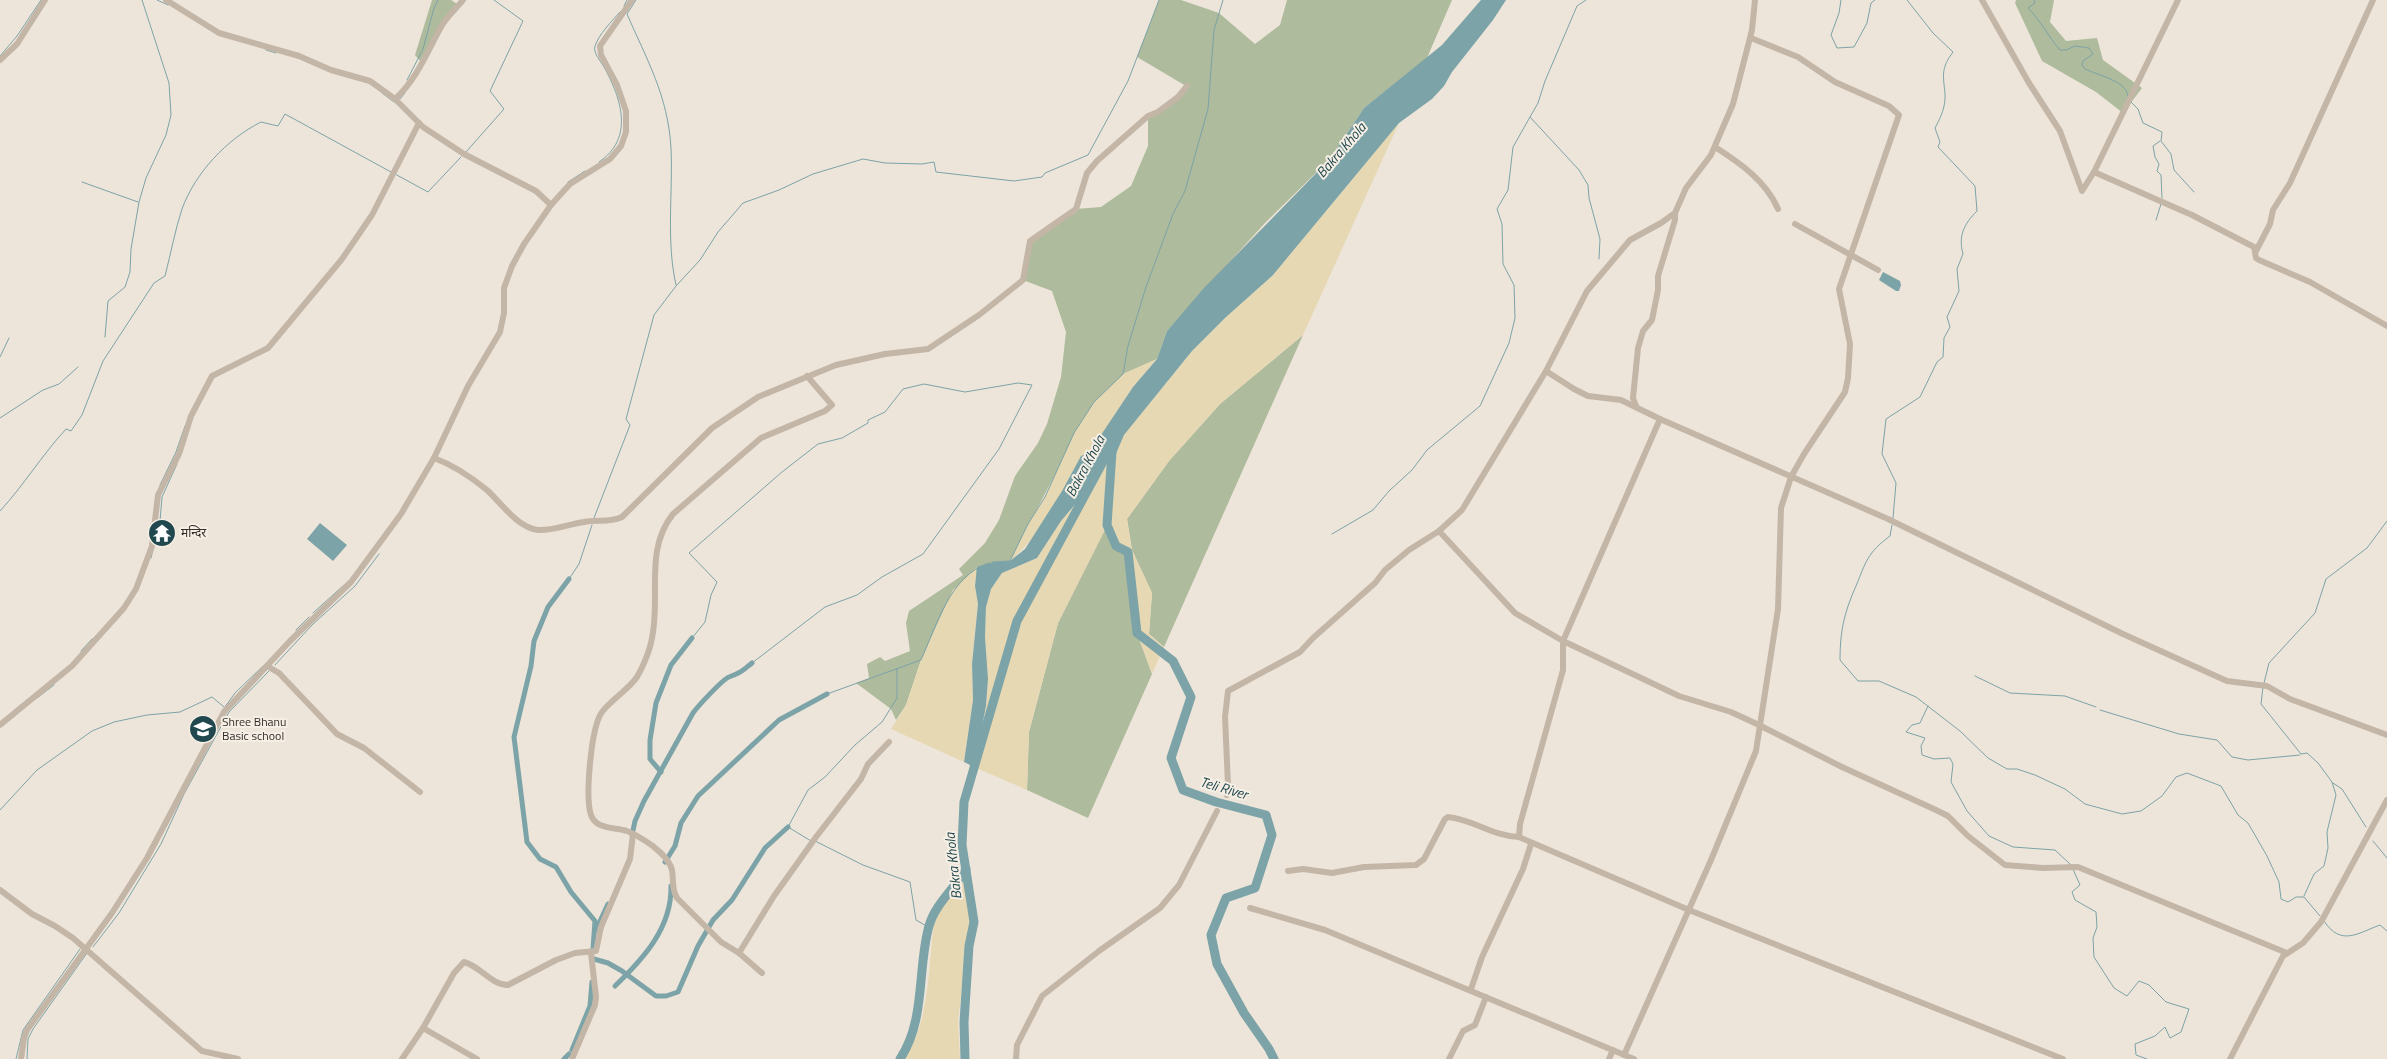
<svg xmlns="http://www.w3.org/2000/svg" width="2387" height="1059" font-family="'Titillium Web','Noto Sans Devanagari',sans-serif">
	<rect width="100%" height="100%" fill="#eee5da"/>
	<g fill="#aebb9c">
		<polygon points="432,0 451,0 459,5 441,25 422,63 415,55"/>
		<polygon points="1159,0 1181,0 1219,13 1255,44 1280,25 1287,0 1452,0 1427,58 1364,108 1330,159 1265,223 1167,331 1157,359 1123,374 1059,467 1010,561 994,562 953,590 921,660 906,705 896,720 891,709 856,683 869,678 867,664 880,657 885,661 910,651 906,623 909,611 963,575 959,569 985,543 999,520 1015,476 1038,443 1047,424 1061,377 1066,332 1052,291 1023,280 1030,241 1076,209 1101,207 1131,186 1148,146 1148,116 1159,112 1186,86 1137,57"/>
		<polygon points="2016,0 2054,0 2050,22 2066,41 2097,38 2103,60 2142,88 2123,113 2096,92 2042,61 2015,3"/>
		<polygon points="1303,335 1164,647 1149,634 1152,593 1132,550 1127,519 1169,461 1220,404"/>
		<polygon points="1107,525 1116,546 1128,552 1137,633 1152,674 1088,818 1027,790 1029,732 1058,623"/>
	</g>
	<g fill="#e6d8b3">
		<polygon points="1399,123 1303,335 1220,404 1169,461 1127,519 1132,550 1152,593 1149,634 1164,647 1152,674 1137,633 1128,552 1116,546 1107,526 1058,623 1029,732 1027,790 974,767 986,706 988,679 985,637 986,607 991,589 1002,573 1037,558 1061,521 1089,488 1108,453 1112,462 1124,435 1192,351 1225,318 1273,275"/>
		<path d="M1157 359 1133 387 1089 454 1081 456C1061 492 1042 535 1010 561L1028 524 1045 497 1074 433 1094 402 1123 374Z"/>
		<polygon points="977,567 975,586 978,604 972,664 973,700 964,762 891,729 906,705 921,660 953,590"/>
		<path d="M963 878 969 904 970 922 958 1021 960 1059H904C932 1019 927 964 935 918 941 903 955 893 963 878Z"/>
	</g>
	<g fill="#7ca3a7">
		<polygon points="1481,0 1506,0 1493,20 1452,72 1444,86 1432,99 1399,123 1273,275 1225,318 1192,351 1124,435 1112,463 1107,453 1089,488 1061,521 1037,558 1002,573 991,589 986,607 985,637 988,679 986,706 974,767 964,762 973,700 972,664 978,604 975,586 977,567 994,562 1010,561 1025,549 1062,491 1081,456 1089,453 1133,387 1157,359 1167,331 1204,288 1330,159 1364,108 1442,45"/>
		<polygon points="1883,272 1900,281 1901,285 1899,291 1896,291 1879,280"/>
		<polygon points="320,523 347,545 333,561 307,539"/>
	</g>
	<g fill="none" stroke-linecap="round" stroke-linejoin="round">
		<g stroke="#7ca3a7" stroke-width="1">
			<polyline points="157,0 168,5"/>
			<path d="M636 0 627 14C647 60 668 96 671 148 673 193 666 241 676 285"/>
			<polyline points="1586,0 1577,6 1545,81 1538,103 1530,117 1579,170 1588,185 1589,198 1600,239 1599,259"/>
			<polyline points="1841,0 1839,13 1831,35 1837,48 1854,47 1867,23 1871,3 1875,0"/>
			<path d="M2034 0 2035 3 2028 8C2041 21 2048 36 2060 50H2066L2075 46 2089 48 2093 54 2083 61 2082 65 2085 69C2097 75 2128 81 2128 97"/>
			<polyline points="624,6 627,0"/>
			<polyline points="266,50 276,53"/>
			<polyline points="0,56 17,36 41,0"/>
			<polyline points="407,80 423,49 434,8 438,0"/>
			<polyline points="382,93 394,102"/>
			<polyline points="400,99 405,93"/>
			<polyline points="2131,102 2138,109 2143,123 2162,132 2161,141 2171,154 2174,170 2194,192"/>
			<polyline points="2160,141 2153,146 2155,157 2159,164 2157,171 2161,175 2162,198"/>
			<polyline points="466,152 504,109 490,91 523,21 494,0"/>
			<path d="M599 162C635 138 621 98 604 67 600 60 593 53 595 46 599 34 612 21 620 12"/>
			<polyline points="395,174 428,192 461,157"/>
			<polyline points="82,182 138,202"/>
			<polyline points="568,182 585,171"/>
			<polyline points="2156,220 2161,204"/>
			<polyline points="105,337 108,301 125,287 130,272 131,249 139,202 146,178 166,135 171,115 169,83 142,0"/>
			<polyline points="0,357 9,338"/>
			<polyline points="0,418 43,390 59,384 78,367"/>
			<polyline points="160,485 176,452 185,426"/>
			<path d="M0 511C24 485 42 455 66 429L71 431 82 415 103 361 154 283 165 276C171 253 175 230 182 209 195 173 227 139 261 122L278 126 285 114 391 172"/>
			<polyline points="594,518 630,425 626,419 654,315 676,286 700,260 718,232 743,203 779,190 813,174 863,159 885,163 922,164 934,162 936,172 1014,181 1042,177 1045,173 1088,155 1128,81 1159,0"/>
			<path d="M1893 518 1896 483 1882 454 1886 419 1920 397 1937 362 1943 357 1944 338 1950 327 1947 317 1959 291 1957 269 1963 254C1958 236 1964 224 1977 211L1975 186 1938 147 1940 142 1935 128C1941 117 1946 106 1945 93 1943 75 1941 68 1953 52L1933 33 1907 0"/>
			<path d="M1892 525 1890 536C1867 553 1866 562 1856 586 1844 613 1840 631 1840 660L1858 681H1879L1916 697 1960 731 1988 758 2007 769H2017L2035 775 2065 789 2085 804 2122 814 2141 811 2162 796 2176 777 2187 773 2221 786 2238 815 2248 823 2267 856 2279 882 2281 899 2288 902 2296 897H2304L2320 916"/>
			<polyline points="1332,534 1373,510 1389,491 1412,470 1427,450 1480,406 1509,343 1515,318 1514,285 1503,264 1502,224 1497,209 1508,190 1513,147 1530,117"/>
			<polyline points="151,558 160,521 162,497 177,464"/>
			<polyline points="992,562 1010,561 1028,524 1045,497 1074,433 1094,402 1123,374 1128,346 1146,287 1173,214 1185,191 1208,109 1214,30 1223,0"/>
			<polyline points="569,579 579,564 592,525"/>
			<polyline points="313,613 344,585"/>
			<polyline points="296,630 309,617"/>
			<polyline points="692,638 705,622 711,595 717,582 689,553 782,472 818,444 842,438 868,423 868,420 885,412 903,389 924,384 965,392 1018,383 1032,385 999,449 923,554 882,577 857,595 825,607 752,663"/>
			<polyline points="81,651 92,639"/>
			<polyline points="275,665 312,625 355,586 379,554"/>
			<polyline points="1975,676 2010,693 2065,696 2096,707"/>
			<polyline points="2264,683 2269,663 2315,613 2326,579 2367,548 2387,521"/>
			<polyline points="2263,687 2261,704 2301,754 2307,753 2318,763 2332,782 2336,795 2327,832 2328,848 2324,866 2314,874 2304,896"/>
			<path d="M827 694 921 660C936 627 950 575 989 563"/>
			<polyline points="37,698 54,685"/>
			<polyline points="1928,706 1920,723 1912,725 1906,732 1925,738 1921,746 1922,755 1934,759 1950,758 1953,764 1951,782 1967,811 1989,836 2013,847 2055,850 2071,865"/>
			<polyline points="2100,710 2179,734 2217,740 2232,757 2248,760 2300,755"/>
			<polyline points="222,711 235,693 263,666"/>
			<polyline points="2333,783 2342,789 2366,827"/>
			<polyline points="0,810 37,770 92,731 114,722 147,715 180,712 212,697 224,707"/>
			<polyline points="811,841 788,827 808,790 825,777 855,745 882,722 897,698 897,669"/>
			<polyline points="815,841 863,865 910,882 916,920 928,927"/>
			<polyline points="2373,841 2387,858"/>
			<polyline points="2073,869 2080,885 2072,892 2075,900 2096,912 2097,927 2093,938 2094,957 2114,988 2127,996 2139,981 2149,985 2166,1002 2189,1009 2181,1032 2170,1038 2165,1027 2155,1036 2135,1044 2136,1055 2147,1059"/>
			<path d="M2324 921C2341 947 2358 933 2380 925L2387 931"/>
			<polyline points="93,947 119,913 161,844 184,794 229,712 269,671"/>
			<polyline points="16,1059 23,1030 80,949"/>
			<polyline points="27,1059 28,1039 33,1029 87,953"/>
		</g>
		<g stroke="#7ca3a7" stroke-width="5">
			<polyline points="569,579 548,607 534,641 531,666 514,737 527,842 540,859 556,867 571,892 595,921 593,949"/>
			<polyline points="661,772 650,759 650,740 656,703 671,665 692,638"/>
			<path d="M632 835 635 821 644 801 693 713C698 706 723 679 729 677 742 672 742 671 752 663"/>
			<polyline points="665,862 675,846 681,823 698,796 779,720 827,694"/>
			<polyline points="596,930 608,904"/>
			<polyline points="594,959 608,963 622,971 656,996 666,996 678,992 698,946 713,920 732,900 765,848 788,827"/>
			<path d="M615 986C643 959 672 928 671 886"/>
			<polyline points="572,1050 590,1006 592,982"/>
			<polyline points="564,1059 569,1054"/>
		</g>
		<g stroke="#7ca3a7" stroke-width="9">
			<polyline points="1112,452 1107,525 1116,546 1128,552 1137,633 1173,661 1191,697 1171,758 1183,790 1216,802 1266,815 1272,835 1255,888 1226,898 1211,935 1217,964 1244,1013 1269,1049 1274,1059"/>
			<path d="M900 1059C926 1020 917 969 929 926 935 904 955 888 966 869"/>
			<polyline points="965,1059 964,1022 969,946 974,922 962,845 964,802 1017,621 1112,445"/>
		</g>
		<g stroke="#c4b6a7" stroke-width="6">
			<polyline points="166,0 219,33 299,56 331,70 370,81 395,99 423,127 464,154 536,191 551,205"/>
			<polyline points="1982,0 2029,83 2060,131 2082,191 2094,172 2192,215 2254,247 2256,258 2259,260 2310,282 2387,326"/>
			<polyline points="0,60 17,44 45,0"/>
			<path d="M395 99C417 79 427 52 441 27 446 17 456 9 463 0"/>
			<path d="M1715 147C1740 163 1766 181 1778 209"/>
			<polyline points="2094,172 2178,0"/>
			<polyline points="1795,224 1878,270"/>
			<polyline points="2256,251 2270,224 2273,210 2290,183 2373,0"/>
			<polyline points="1546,371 1574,389 1588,396 1621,400 1660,419"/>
			<path d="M807 376 832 405 825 411 761 438 673 514C644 550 661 597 652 638 650 650 643 667 637 677 628 690 612 699 602 712 591 727 585 797 591 815 596 830 616 827 627 831 633 833 639 837 644 840 654 846 669 858 672 870 674 881 671 888 677 898L721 942 739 953 774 896 816 837 861 779 868 764 889 742"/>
			<polyline points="1636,406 1633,398 1638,348 1643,331 1652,320 1658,290 1658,276 1675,220 1675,213"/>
			<path d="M434 458C453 465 471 477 487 490 502 504 517 527 538 530 554 531 569 524 584 522 597 519 609 523 622 517L712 428 758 397 836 365 885 354 928 349 979 315 1023 280 1030 241 1076 209 1087 173 1097 161 1148 116 1158 112 1178 97 1187 86"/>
			<polyline points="1439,531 1515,613 1563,641 1679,696 1731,712 1759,725 1842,767 1936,810 1948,816 1968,836 2005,865 2043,868 2078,867 2287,953"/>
			<polyline points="267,666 279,673 337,734 364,748 420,792"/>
			<polyline points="0,725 72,666 124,608 136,589 152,546 158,495 179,454 191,416 212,376 268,348 342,259 372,215 419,123"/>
			<polyline points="1227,795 1228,785 1225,717 1228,691 1300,652 1313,638 1375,583 1385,570 1409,550 1439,531 1462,510 1546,371 1587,291 1630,240 1661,223 1675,213 1686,188 1711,155 1733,104 1752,30 1755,0"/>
			<path d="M1288 871 1303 869 1332 873 1364 867 1416 865 1424 859 1445 819 1448 817C1472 819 1492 836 1519 837"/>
			<polyline points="0,890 32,914 55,926 73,938 202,1051 238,1059"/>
			<polyline points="1250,908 1325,930 1634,1059"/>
			<polyline points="739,953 762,973"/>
			<polyline points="1471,989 1482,957 1523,869 1531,844"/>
			<polyline points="423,1028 477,1059"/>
			<polyline points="1624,1055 1711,860 1756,751 1778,609 1781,508 1791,477 1804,454 1845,392 1848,378 1850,344 1839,289 1899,115 1889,106 1835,82 1798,57 1751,38"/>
			<polyline points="21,1059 24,1038 27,1030 112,913 147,858 224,712 290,641 351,582 401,514 434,458 468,386 500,332 504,313 504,288 512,266 524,244 551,205 570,184 610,159 621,146 626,132 626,111 617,85 601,55 600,46 632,0"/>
			<path d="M402 1059 423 1028 454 973 464 962C480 966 491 985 508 985L556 960 575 953 596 951 601 927 630 859 633 834"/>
			<polyline points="572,1059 595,1005 596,997 591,953"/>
			<polyline points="1016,1059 1017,1045 1042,996 1099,951 1160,908 1179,885 1217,811"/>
			<polyline points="1449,1059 1463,1031 1475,1025 1486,997"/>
			<polyline points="1609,1059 1613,1050"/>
			<polyline points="2063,1059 1689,910 1519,837 1520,824 1563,670 1563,641 1660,419 1888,519 2123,634 2218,677 2227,681 2267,686 2290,699 2387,735"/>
			<polyline points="2230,1059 2283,956 2303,943 2321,922 2387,800"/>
		</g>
	</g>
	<defs>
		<g id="temple-disc" transform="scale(1.4375)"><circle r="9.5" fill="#21484e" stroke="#f6efe5"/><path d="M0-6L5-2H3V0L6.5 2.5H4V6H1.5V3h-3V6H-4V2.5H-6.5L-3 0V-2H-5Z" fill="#fff"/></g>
		<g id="school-disc" transform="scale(1.4375)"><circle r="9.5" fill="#21484e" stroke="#f6efe5"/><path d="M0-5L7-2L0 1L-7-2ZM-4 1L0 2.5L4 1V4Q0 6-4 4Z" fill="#fff"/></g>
	</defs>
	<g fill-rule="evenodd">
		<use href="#temple-disc" x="162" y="533"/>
		<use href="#school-disc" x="203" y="729"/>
	</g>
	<g text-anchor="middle" stroke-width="4" stroke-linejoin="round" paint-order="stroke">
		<g font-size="12" fill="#322b27" stroke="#f6efe5" text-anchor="start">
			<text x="181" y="537">मन्दिर</text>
			<text x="222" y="726">Shree Bhanu<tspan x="222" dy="14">Basic school</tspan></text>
		</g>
		<g font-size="14" font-style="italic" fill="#21484e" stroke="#f6efe5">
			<text transform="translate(1341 150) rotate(-49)" y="5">Bakra Khola</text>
			<text transform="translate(1085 466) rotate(-62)" y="5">Bakra Khola</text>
			<text transform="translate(1224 788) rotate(16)" y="5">Teli River</text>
			<text transform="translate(953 866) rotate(-96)" y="5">Bakra Khola</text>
		</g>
	</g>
</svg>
